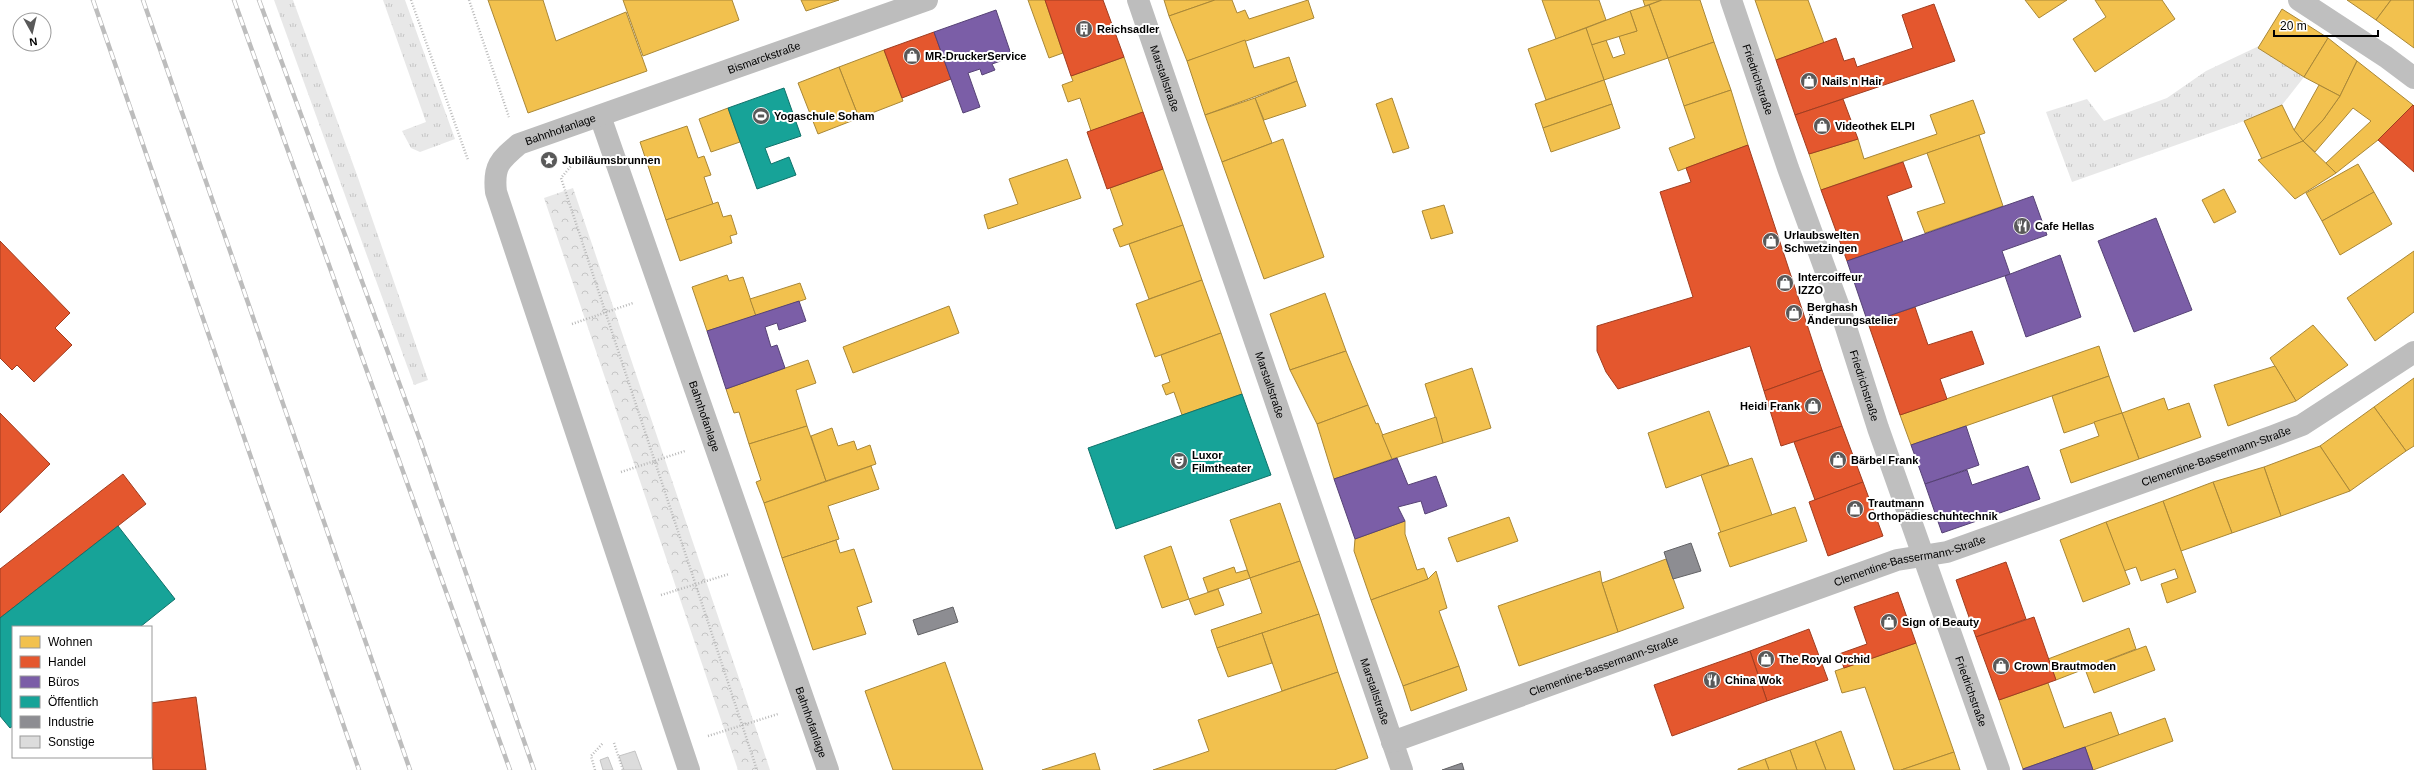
<svg xmlns="http://www.w3.org/2000/svg" width="2414" height="770" font-family="Arial,sans-serif">
	<defs>
		<pattern id="grass-tufts" width="24" height="20" patternUnits="userSpaceOnUse"><rect width="24" height="20" fill="#e8e8e8"/><path d="M3 7l-1-3M5 7V3M7 7l1-3M15 17l-1-3M17 17v-4M19 17l1-3" fill="none" stroke="#c5c5c5"/></pattern>
		<pattern id="forest-crowns" width="20" height="18" patternUnits="userSpaceOnUse"><rect width="20" height="18" fill="#e8e8e8"/><path d="M2 6a3 3 0 1 1 6 0M12 15a3 3 0 1 1 6 0" fill="none" stroke="#c5c5c5"/></pattern>
	</defs>
	<rect width="100%" height="100%" fill="#fff"/>
	<g fill="url(#grass-tufts)">
		<polygon points="274,0 293,0 357,175 428,380 414,385"/>
		<polygon points="383,0 405,0 455,139 420,152 411,148 402,131 426,122"/>
		<polygon points="2259,46 2258,48 2304,77 2282,105 2244,121 2072,182 2046,112 2087,99 2104,121 2167,98 2206,71"/>
	</g>
	<polygon fill="url(#forest-crowns)" points="573,188 770,770 738,770 544,198"/>
	<g fill="#f2c14e" stroke="#a98737">
		<polygon points="488,0 543,0 556,41 626,12 647,71 528,113"/>
		<polygon points="623,0 732,0 739,20 643,56"/>
		<polygon points="801,0 839,0 806,11"/>
		<polygon points="1028,0 1045,0 1063,53 1049,58"/>
		<polygon points="1164,0 1215,0 1169,16"/>
		<polygon points="1215,0 1232,0 1237,13 1245,10 1249,19 1308,0 1314,18 1187,61 1169,16"/>
		<polygon points="1542,0 1599,0 1606,20 1556,39"/>
		<polygon points="1643,0 1662,0 1645,6"/>
		<polygon points="1662,0 1700,0 1714,42 1668,58 1649,5"/>
		<polygon points="1755,0 1808,0 1824,43 1776,60"/>
		<polygon points="2025,0 2067,0 2039,18"/>
		<polygon points="2095,0 2162,0 2175,19 2095,72 2073,39 2106,17"/>
		<polygon points="2347,0 2391,0 2376,20"/>
		<polygon points="2391,0 2414,0 2414,48 2376,20"/>
		<polygon points="1649,5 1668,58 1604,80 1591,45 1606,40 1613,58 1625,54 1619,36 1637,31 1630,11"/>
		<polygon points="2282,9 2328,38 2304,77 2258,48"/>
		<polygon points="1630,11 1637,31 1591,45 1586,28"/>
		<polygon points="1586,28 1604,80 1546,100 1528,49"/>
		<polygon points="2328,38 2357,61 2340,96 2304,77"/>
		<polygon points="1245,40 1254,68 1289,57 1297,81 1205,115 1187,61"/>
		<polygon points="1714,42 1731,90 1684,106 1668,58"/>
		<polygon points="884,50 903,101 859,118 839,67"/>
		<polygon points="1124,57 1143,112 1091,131 1080,98 1068,102 1062,85 1073,81 1071,76"/>
		<polygon points="2357,61 2413,105 2378,140 2336,173 2326,163 2371,121 2353,108 2315,152 2303,141 2323,120 2340,96"/>
		<polygon points="839,67 859,118 818,134 798,83"/>
		<polygon points="1604,80 1612,104 1543,128 1535,104"/>
		<polygon points="1297,81 1306,106 1264,120 1255,98"/>
		<polygon points="2319,85 2340,96 2323,120 2303,141 2294,130"/>
		<polygon points="1731,90 1748,145 1678,171 1669,148 1695,138 1684,106"/>
		<polygon points="1255,98 1272,143 1222,162 1205,115"/>
		<polygon points="1392,98 1409,148 1393,153 1376,104"/>
		<polygon points="1973,100 1985,133 1821,190 1809,154 1858,139 1864,159 1937,134 1930,115"/>
		<polygon points="1612,104 1620,128 1551,152 1543,128"/>
		<polygon points="2282,105 2294,130 2303,141 2262,159 2244,121"/>
		<polygon points="728,108 740,142 711,152 699,119"/>
		<polygon points="687,126 698,158 704,156 711,175 704,177 713,204 666,220 640,142"/>
		<polygon points="1979,135 2003,206 1925,233 1917,212 1945,203 1927,153"/>
		<polygon points="1283,139 1324,257 1264,279 1222,162"/>
		<polygon points="2303,141 2336,173 2295,199 2258,160"/>
		<polygon points="1067,159 1081,198 988,229 984,215 1018,204 1009,179"/>
		<polygon points="2358,164 2374,192 2322,221 2306,193"/>
		<polygon points="1163,169 1183,225 1120,247 1113,229 1123,225 1110,188"/>
		<polygon points="2224,189 2236,212 2214,223 2202,200"/>
		<polygon points="2374,192 2392,224 2340,255 2322,221"/>
		<polygon points="718,202 723,217 731,215 737,234 730,236 732,243 680,261 666,220"/>
		<polygon points="1444,205 1453,233 1431,239 1422,211"/>
		<polygon points="1183,225 1202,280 1149,299 1129,244"/>
		<polygon points="2414,251 2414,312 2375,341 2347,298"/>
		<polygon points="727,275 729,281 743,277 756,316 707,331 692,287"/>
		<polygon points="1202,280 1221,333 1155,357 1136,304"/>
		<polygon points="800,283 806,299 756,316 750,299"/>
		<polygon points="1325,293 1346,351 1290,370 1270,314"/>
		<polygon points="949,306 959,333 853,373 843,347"/>
		<polygon points="2313,325 2348,365 2296,401 2270,358"/>
		<polygon points="1221,333 1242,394 1182,415 1174,392 1166,395 1162,385 1170,382 1161,355"/>
		<polygon points="2099,346 2109,376 1911,445 1900,415"/>
		<polygon points="1346,351 1368,405 1317,424 1290,370"/>
		<polygon points="808,360 816,383 796,390 807,426 749,444 739,412 734,413 726,389"/>
		<polygon points="2275,366 2296,401 2228,426 2214,385"/>
		<polygon points="1472,368 1491,428 1443,443 1425,384"/>
		<polygon points="2109,376 2122,413 2064,433 2052,396"/>
		<polygon points="2414,378 2414,446 2406,451 2374,407"/>
		<polygon points="2164,398 2168,410 2189,403 2201,437 2139,459 2122,413"/>
		<polygon points="1368,405 1376,424 1378,423 1392,459 1334,479 1317,424"/>
		<polygon points="2374,407 2406,451 2350,491 2320,446"/>
		<polygon points="1709,411 1729,465 1666,488 1648,433"/>
		<polygon points="2122,413 2139,459 2071,483 2060,450 2099,436 2094,422"/>
		<polygon points="1436,417 1443,443 1392,459 1382,435"/>
		<polygon points="807,426 826,481 764,503 756,482 761,480 749,444"/>
		<polygon points="832,428 838,446 854,441 857,450 870,445 876,464 826,481 811,436"/>
		<polygon points="2320,446 2350,491 2281,516 2264,467"/>
		<polygon points="1752,458 1772,515 1721,533 1701,475"/>
		<polygon points="871,466 879,489 828,506 839,539 782,558 764,503"/>
		<polygon points="2264,467 2281,516 2232,533 2213,482"/>
		<polygon points="2213,482 2232,533 2181,551 2163,501"/>
		<polygon points="2163,501 2196,592 2167,603 2161,584 2178,578 2175,569 2141,581 2136,567 2124,571 2106,522"/>
		<polygon points="1280,503 1300,561 1250,578 1230,520"/>
		<polygon points="1795,507 1807,541 1730,567 1718,533"/>
		<polygon points="1509,517 1518,541 1457,562 1448,538"/>
		<polygon points="1405,521 1405,534 1417,570 1424,568 1428,579 1371,600 1354,551 1355,539"/>
		<polygon points="2106,522 2130,584 2083,602 2060,540"/>
		<polygon points="836,540 840,553 854,549 872,602 857,607 866,634 813,650 782,558"/>
		<polygon points="1171,546 1189,599 1162,608 1144,556"/>
		<polygon points="1666,559 1684,608 1618,632 1602,583"/>
		<polygon points="1300,561 1319,614 1217,648 1211,630 1262,613 1250,578"/>
		<polygon points="1234,567 1236,573 1247,570 1250,578 1208,592 1203,578"/>
		<polygon points="1436,571 1447,608 1439,611 1459,666 1403,686 1371,600 1428,579"/>
		<polygon points="1600,571 1602,583 1618,632 1519,666 1498,606"/>
		<polygon points="1218,589 1224,605 1195,615 1189,599"/>
		<polygon points="1319,614 1338,672 1282,691 1262,633"/>
		<polygon points="2129,628 2136,649 2056,680 2048,659"/>
		<polygon points="1262,633 1272,663 1228,677 1217,648"/>
		<polygon points="1916,643 1954,752 1901,770 1894,770 1865,687 1842,693 1835,671"/>
		<polygon points="2146,646 2155,670 2094,693 2085,669"/>
		<polygon points="945,662 983,770 893,770 865,691"/>
		<polygon points="1459,666 1467,690 1411,711 1403,686"/>
		<polygon points="1338,672 1368,758 1334,770 1153,770 1209,751 1198,720"/>
		<polygon points="2048,683 2064,728 2111,712 2119,735 2023,769 1999,700"/>
		<polygon points="2165,718 2173,741 2093,770 2085,747"/>
		<polygon points="1841,731 1855,770 1826,770 1815,741"/>
		<polygon points="1815,741 1826,770 1797,770 1790,750"/>
		<polygon points="1790,750 1797,770 1769,770 1765,759"/>
		<polygon points="1954,752 1960,770 1901,770"/>
		<polygon points="1095,753 1100,770 1042,770"/>
		<polygon points="1765,759 1769,770 1738,770 1738,769"/>
	</g>
	<g fill="#e4572e" stroke="#a03d20">
		<polygon points="1045,0 1103,0 1124,57 1071,76"/>
		<polygon points="1934,4 1955,61 1795,115 1776,60 1836,38 1844,61 1854,58 1857,67 1913,48 1902,15"/>
		<polygon points="934,32 951,79 902,98 884,50"/>
		<polygon points="1843,99 1858,139 1809,154 1795,115"/>
		<polygon points="2413,105 2414,106 2414,172 2378,140"/>
		<polygon points="1143,112 1163,169 1107,189 1087,132"/>
		<polygon points="1748,145 1822,370 1764,391 1750,346 1618,389 1606,372 1597,351 1597,326 1693,297 1660,192 1691,182 1686,168"/>
		<polygon points="1903,162 1912,187 1887,196 1903,242 1847,261 1821,190"/>
		<polygon points="0,241 70,313 55,328 72,345 34,382 17,365 12,370 0,358"/>
		<polygon points="1915,307 1928,345 1972,331 1984,364 1940,379 1947,399 1900,415 1868,323"/>
		<polygon points="1822,370 1842,426 1781,446 1764,391"/>
		<polygon points="0,413 50,464 0,513"/>
		<polygon points="1842,426 1863,482 1815,500 1794,442"/>
		<polygon points="123,474 146,504 0,618 0,569"/>
		<polygon points="1863,482 1883,536 1828,556 1809,502"/>
		<polygon points="2006,562 2026,619 1976,637 1956,580"/>
		<polygon points="1898,592 1916,643 1844,668 1839,654 1867,644 1854,607"/>
		<polygon points="2034,617 2056,680 1999,700 1976,637"/>
		<polygon points="1809,629 1828,680 1767,701 1750,651"/>
		<polygon points="1750,651 1767,701 1672,736 1654,685"/>
		<polygon points="196,697 206,770 153,770 151,703"/>
	</g>
	<g fill="#7b5ea7" stroke="#564275">
		<polygon points="996,10 1012,57 992,64 995,70 982,75 980,69 968,73 980,107 963,113 934,32"/>
		<polygon points="2033,196 2047,235 2002,251 2010,274 1868,323 1847,261"/>
		<polygon points="2156,218 2192,310 2134,332 2098,241"/>
		<polygon points="2060,255 2081,317 2026,337 2005,276"/>
		<polygon points="799,301 806,321 779,330 777,323 765,327 771,347 777,345 785,368 726,389 707,331"/>
		<polygon points="1966,426 1979,465 1925,484 1911,445"/>
		<polygon points="1397,458 1408,485 1436,476 1447,506 1425,514 1421,501 1398,507 1405,521 1355,539 1334,479"/>
		<polygon points="2028,466 2040,499 1942,533 1925,484 1967,470 1972,485"/>
		<polygon points="2085,747 2093,770 2023,770 2023,769"/>
	</g>
	<g fill="#17a398" stroke="#10726a">
		<polygon points="784,88 801,136 765,148 771,164 789,157 796,175 757,189 728,108"/>
		<polygon points="1242,394 1271,475 1116,529 1088,448"/>
		<polygon points="118,526 175,599 140,627 13,627 13,726 10,728 0,716 0,618"/>
	</g>
	<g fill="#8d8d92" stroke="#636366">
		<polygon points="1691,543 1701,571 1673,579 1664,552"/>
		<polygon points="953,607 958,622 918,635 913,620"/>
		<polygon points="1462,763 1464,770 1442,770"/>
	</g>
	<g fill="#dcdcdc" stroke="#c4c4c4">
		<polygon points="635,751 642,770 624,770 619,756"/>
		<polygon points="608,757 613,770 603,770 600,760"/>
	</g>
	<g fill="none" stroke-linecap="round" stroke-linejoin="round">
		<g stroke="#b8b8b8" stroke-width="2.5" stroke-dasharray="1 2" stroke-linecap="butt">
			<polyline points="411,0 468,160"/>
			<polyline points="469,0 509,117"/>
			<polyline points="569,158 571,166 561,178 757,770"/>
			<polyline points="572,324 633,303"/>
			<polyline points="621,472 685,451"/>
			<polyline points="661,595 729,574"/>
			<polyline points="708,736 778,714"/>
			<polyline points="614,743 623,770"/>
			<polyline points="595,770 591,756 603,743"/>
		</g>
		<g stroke="#bdbdbd" stroke-width="22">
			<path id="s1" d="M1138 0 1402 770"/>
			<path id="s2" d="M600 116 828 770"/>
			<path id="s3" d="M1392 742 1897 560 1947 552 2273 436 2302 425 2414 352"/>
			<path id="s4" d="M689 770 496 192C493 166 500 160 519 144L927 0"/>
		</g>
		<g stroke="#bfbfbf" stroke-width="22">
			<path id="s5" d="M1731 0 1788 168 1843 318 1878 428 1999 770"/>
			<polyline points="2299,0 2386,57 2414,78"/>
		</g>
		<g stroke="#bdbdbd" stroke-width="4.5">
			<g id="rail">
				<polyline points="93,0 359,770"/>
				<polyline points="143,0 410,770"/>
				<polyline points="234,0 510,770"/>
				<polyline points="259,0 420,440 534,770"/>
			</g>
		</g>
		<use href="#rail" stroke="#fff" stroke-width="3" stroke-dasharray="9" stroke-linecap="butt"/>
	</g>
	<defs>
		<g id="building-disc" transform="scale(0.9)"><circle r="9.5" fill="#595959" stroke="#fff"/><path d="M-4-6H4V6H1V3H-1V6H-4ZM-2.5-4.3h1.7v1.8h-1.7ZM.8-4.3h1.7v1.8H.8ZM-2.5-1h1.7V.8h-1.7ZM.8-1h1.7V.8H.8Z" fill="#fff"/></g>
		<g id="shop-disc" transform="scale(0.9)"><circle r="9.5" fill="#595959" stroke="#fff"/><path d="M-5-2.5h2.3a2.7 3.5 0 0 1 5.4 0H5L5.5 6h-11ZM-1.5-2.5h3a1.5 2.3 0 0 0-3 0Z" fill="#fff"/></g>
		<g id="stadium-disc" transform="scale(0.9)"><circle r="9.5" fill="#595959" stroke="#fff"/><path d="M0-5a6.5 5 0 1 0 0 10a6.5 5 0 1 0 0-10ZM-3.5-1.8h7v3.6h-7Z" fill="#fff"/></g>
		<g id="sight-disc" transform="scale(0.9)"><circle r="9.5" fill="#595959" stroke="#fff"/><path d="M0-6L1.8-2.2L6-1.7L2.9 1.2L3.7 5.4L0 3.3L-3.7 5.4L-2.9 1.2L-6-1.7L-1.8-2.2Z" fill="#fff"/></g>
		<g id="restaurant-disc" transform="scale(0.9)"><circle r="9.5" fill="#595959" stroke="#fff"/><path d="M-5-6h1v4h1v-4h1v4h1v-4h1v5L-1.5 .5V6h-2V.5L-5-1ZM5-6V6H3V1.5H1.5Q1.5-4 5-6Z" fill="#fff"/></g>
		<g id="theatre-disc" transform="scale(0.9)"><circle r="9.5" fill="#595959" stroke="#fff"/><path d="M-5-5.5Q0-4 5-5.5V0Q5 5 0 6Q-5 5-5 0ZM-3.3-2.5H-1v1.5H-3.3ZM1-2.5H3.3v1.5H1ZM-2.8 1Q0 5.5 2.8 1Z" fill="#fff"/></g>
	</defs>
	<g fill-rule="evenodd">
		<use href="#building-disc" x="1084" y="29"/>
		<use href="#shop-disc" x="912" y="56"/>
		<use href="#shop-disc" x="1809" y="81"/>
		<use href="#stadium-disc" x="761" y="116"/>
		<use href="#shop-disc" x="1822" y="126"/>
		<use href="#sight-disc" x="549" y="160"/>
		<use href="#restaurant-disc" x="2022" y="226"/>
		<use href="#shop-disc" x="1771" y="241"/>
		<use href="#shop-disc" x="1785" y="283"/>
		<use href="#shop-disc" x="1794" y="313"/>
		<use href="#shop-disc" x="1813" y="406"/>
		<use href="#shop-disc" x="1838" y="460"/>
		<use href="#theatre-disc" x="1179" y="461"/>
		<use href="#shop-disc" x="1855" y="509"/>
		<use href="#shop-disc" x="1889" y="622"/>
		<use href="#shop-disc" x="1766" y="659"/>
		<use href="#shop-disc" x="2001" y="666"/>
		<use href="#restaurant-disc" x="1712" y="680"/>
	</g>
	<g text-anchor="middle" stroke-width="4" stroke-linejoin="round" paint-order="stroke">
		<g font-size="11" font-weight="bold" fill="#000" stroke="#fff" text-anchor="start">
			<text x="1097" y="33">Reichsadler</text>
			<text x="925" y="60">MR-DruckerService</text>
			<text x="1822" y="85">Nails n Hair</text>
			<text x="774" y="120">Yogaschule Soham</text>
			<text x="1835" y="130">Videothek ELPI</text>
			<text x="562" y="164">Jubiläumsbrunnen</text>
			<text x="2035" y="230">Cafe Hellas</text>
			<text x="1784" y="239">Urlaubswelten<tspan x="1784" dy="13">Schwetzingen</tspan></text>
			<text x="1798" y="281">Intercoiffeur<tspan x="1798" dy="13">IZZO</tspan></text>
			<text x="1807" y="311">Berghash<tspan x="1807" dy="13">Änderungsatelier</tspan></text>
			<text x="1800" y="410" text-anchor="end">Heidi Frank</text>
			<text x="1192" y="459">Luxor<tspan x="1192" dy="13">Filmtheater</tspan></text>
			<text x="1851" y="464">Bärbel Frank</text>
			<text x="1868" y="507">Trautmann<tspan x="1868" dy="13">Orthopädieschuhtechnik</tspan></text>
			<text x="1902" y="626">Sign of Beauty</text>
			<text x="1779" y="663">The Royal Orchid</text>
			<text x="2014" y="670">Crown Brautmoden</text>
			<text x="1725" y="684">China Wok</text>
		</g>
		<g font-size="11" fill="#000" stroke="#fff">
			<text dy="4" stroke="none"><textPath href="#s4" startOffset="926">Bismarckstraße</textPath></text>
			<text dy="4" stroke="none"><textPath href="#s1" startOffset="83">Marstallstraße</textPath></text>
			<text dy="4" stroke="none"><textPath href="#s5" startOffset="84">Friedrichstraße</textPath></text>
			<text dy="4" stroke="none"><textPath href="#s4" startOffset="710">Bahnhofanlage</textPath></text>
			<text dy="4" stroke="none"><textPath href="#s1" startOffset="407">Marstallstraße</textPath></text>
			<text dy="4" stroke="none"><textPath href="#s5" startOffset="408">Friedrichstraße</textPath></text>
			<text dy="4" stroke="none"><textPath href="#s2" startOffset="318">Bahnhofanlage</textPath></text>
			<text dy="4" stroke="none"><textPath href="#s3" startOffset="873">Clementine-Bassermann-Straße</textPath></text>
			<text dy="4" stroke="none"><textPath href="#s3" startOffset="549">Clementine-Bassermann-Straße</textPath></text>
			<text dy="4" stroke="none"><textPath href="#s3" startOffset="225">Clementine-Bassermann-Straße</textPath></text>
			<text dy="4" stroke="none"><textPath href="#s1" startOffset="731">Marstallstraße</textPath></text>
			<text dy="4" stroke="none"><textPath href="#s5" startOffset="732">Friedrichstraße</textPath></text>
			<text dy="4" stroke="none"><textPath href="#s2" startOffset="642">Bahnhofanlage</textPath></text>
		</g>
	</g>
	<rect x="12" y="626" width="140" height="132" fill="#ffffff" stroke="#999999"/>
	<rect x="20" y="636" width="20" height="12" fill="#f2c14e" stroke="#999999"/>
	<text x="48" y="646" font-size="12" fill="#000000">Wohnen</text>
	<rect x="20" y="656" width="20" height="12" fill="#e4572e" stroke="#999999"/>
	<text x="48" y="666" font-size="12" fill="#000000">Handel</text>
	<rect x="20" y="676" width="20" height="12" fill="#7b5ea7" stroke="#999999"/>
	<text x="48" y="686" font-size="12" fill="#000000">Büros</text>
	<rect x="20" y="696" width="20" height="12" fill="#17a398" stroke="#999999"/>
	<text x="48" y="706" font-size="12" fill="#000000">Öffentlich</text>
	<rect x="20" y="716" width="20" height="12" fill="#8d8d92" stroke="#999999"/>
	<text x="48" y="726" font-size="12" fill="#000000">Industrie</text>
	<rect x="20" y="736" width="20" height="12" fill="#dcdcdc" stroke="#999999"/>
	<text x="48" y="746" font-size="12" fill="#000000">Sonstige</text>
	<g transform="translate(32 32) rotate(172)"><circle r="19" fill="#ffffff" stroke="#999999"/>
	<path d="M0-3L7 15L0 10L-7 15Z" fill="#595959"/>
	<text y="-6" font-size="11" font-weight="bold" text-anchor="middle" fill="#000000">N</text>
	</g>
	<path d="M2274 30v6h104v-6" fill="none" stroke="#000000" stroke-width="2"/>
	<text x="2280" y="30" font-size="12" fill="#000000" stroke="#ffffff" stroke-width="3" paint-order="stroke">20 m</text>
</svg>
